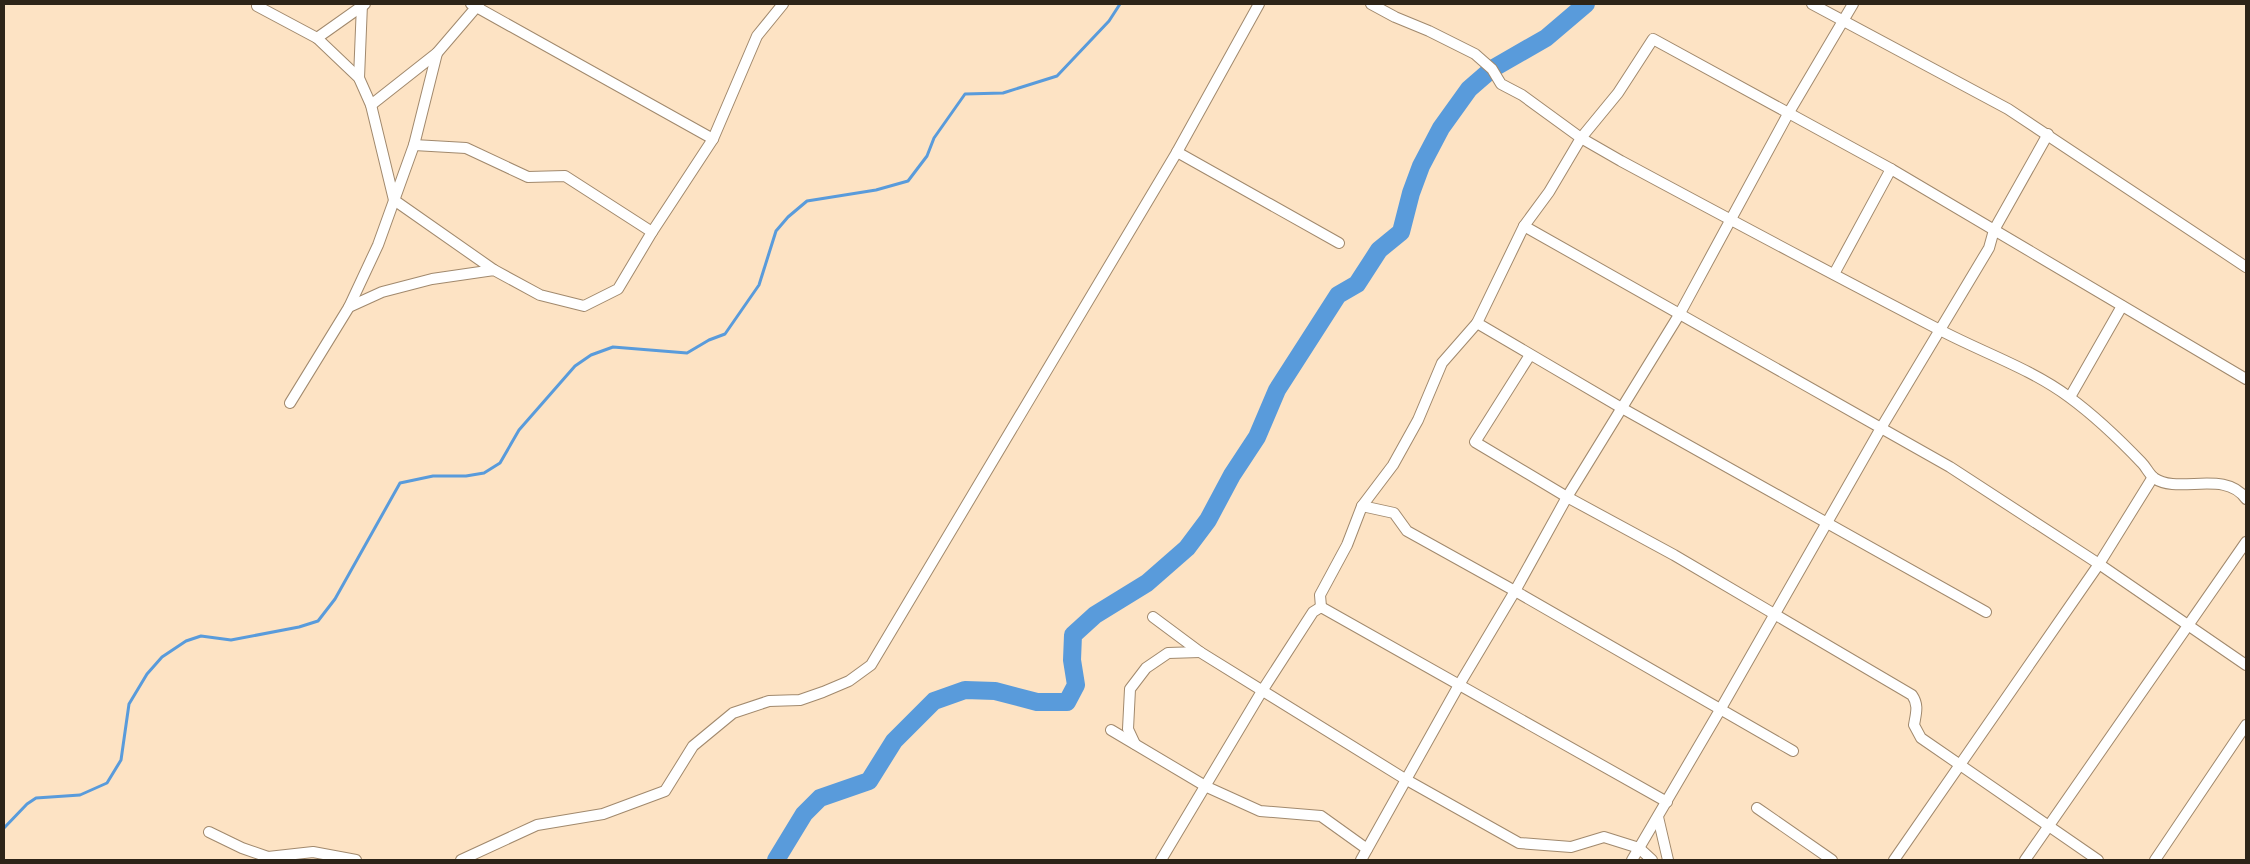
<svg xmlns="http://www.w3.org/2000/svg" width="2250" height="864" font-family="Jost,sans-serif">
	<rect width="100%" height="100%" fill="#fde3c4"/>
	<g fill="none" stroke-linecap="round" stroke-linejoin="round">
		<polyline stroke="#599bdb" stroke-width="3" points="4,828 27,804 36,798 80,795 107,783 121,760 129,704 147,674 162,657 186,641 201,636 231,640 299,627 318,621 335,599 400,483 433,476 466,476 484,473 500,463 519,430 575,366 591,355 613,347 687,353 709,340 725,334 759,285 776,231 788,217 807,201 876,190 908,181 927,156 934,138 965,94 1003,93 1057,76 1109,21 1120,4"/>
		<polyline stroke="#599bdb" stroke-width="18" points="776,860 804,814 820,798 869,781 894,741 934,701 965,690 995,691 1037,702 1067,702 1076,685 1072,660 1073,635 1095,615 1147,583 1187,548 1208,520 1232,475 1257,437 1277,390 1338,295 1357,284 1379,250 1401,232 1411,193 1421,166 1441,128 1469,89 1492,69 1546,38 1586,4"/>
		<g stroke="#a1896d" stroke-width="12">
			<g id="minor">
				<polyline points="471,4 713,139"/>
				<path d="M1371 4 1395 17 1429 31 1475 54 1492 69 1501 84 1522 95 1581 138 1621 161C1727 218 1832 274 1938 329 1981 352 2030 368 2069 397 2095 416 2120 440 2142 463 2146 467 2149 474 2154 478 2178 495 2225 469 2246 499"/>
				<polyline points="1812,4 2008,109 2246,267"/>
				<polyline points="257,6 317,38 359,78 371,105 394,200 494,270"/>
				<polyline points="317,38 365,4"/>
				<polyline points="359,78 362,4"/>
				<polyline points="371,105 437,53 479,4"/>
				<polyline points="2048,134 1994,230 1989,248 1881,428 1950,467 2099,564 2246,665"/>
				<polyline points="414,145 466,148 528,177 565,176 652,232"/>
				<polyline points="1177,152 1339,243"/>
				<polyline points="1524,226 1881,428 1720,710 1632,860"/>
				<polyline points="1834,274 1891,169"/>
				<polyline points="349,307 378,245 414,145 437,53"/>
				<path d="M1530 355 1475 442 1567 497 1674 555 1912 695C1919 705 1916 713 1914 725L1921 738 2098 860"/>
				<polyline points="2070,397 2122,306"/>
				<polyline points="290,403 349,307 382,292 432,279 494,270 540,295 584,306 618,289 652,232 713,139 757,36 783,4"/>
				<polyline points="1362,506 1394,513 1407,531 1515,591 1793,751"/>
				<polyline points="1321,607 1320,595 1347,545 1362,506 1393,465 1418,420 1442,363 1477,323"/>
				<polyline points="1986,612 1620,407 1477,323 1524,226 1549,192 1581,138 1618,93 1653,39 1891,169 2246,379"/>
				<polyline points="1153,617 1200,652 1405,779 1519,843 1571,847 1604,837 1639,848 1652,860"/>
				<polyline points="1111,730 1207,787 1260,811 1321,816 1367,849"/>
				<polyline points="1135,744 1128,729 1130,689 1146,668 1168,653 1200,652"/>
				<polyline points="1757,808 1832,860"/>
				<polyline points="1658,817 1668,860"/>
				<polyline points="209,832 242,848 268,857 313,852 356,860"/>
				<polyline points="461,860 537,825 603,814 665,791 693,746 733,713 769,701 800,700 823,692 849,681 871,665 1177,152 1259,4"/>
				<polyline points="1161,860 1262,691 1313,612 1321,607 1667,802"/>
				<polyline points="1361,860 1459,685 1515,591 1567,497 1679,315 1788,114 1853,4"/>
				<polyline points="1894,860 2099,564 2153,477"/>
				<polyline points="2025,860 2246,542"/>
				<polyline points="2155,860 2246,725"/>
			</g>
		</g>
		<use href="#minor" stroke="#fff" stroke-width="10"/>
	</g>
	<rect width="2250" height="864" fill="none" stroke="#2d2418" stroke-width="10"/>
</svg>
